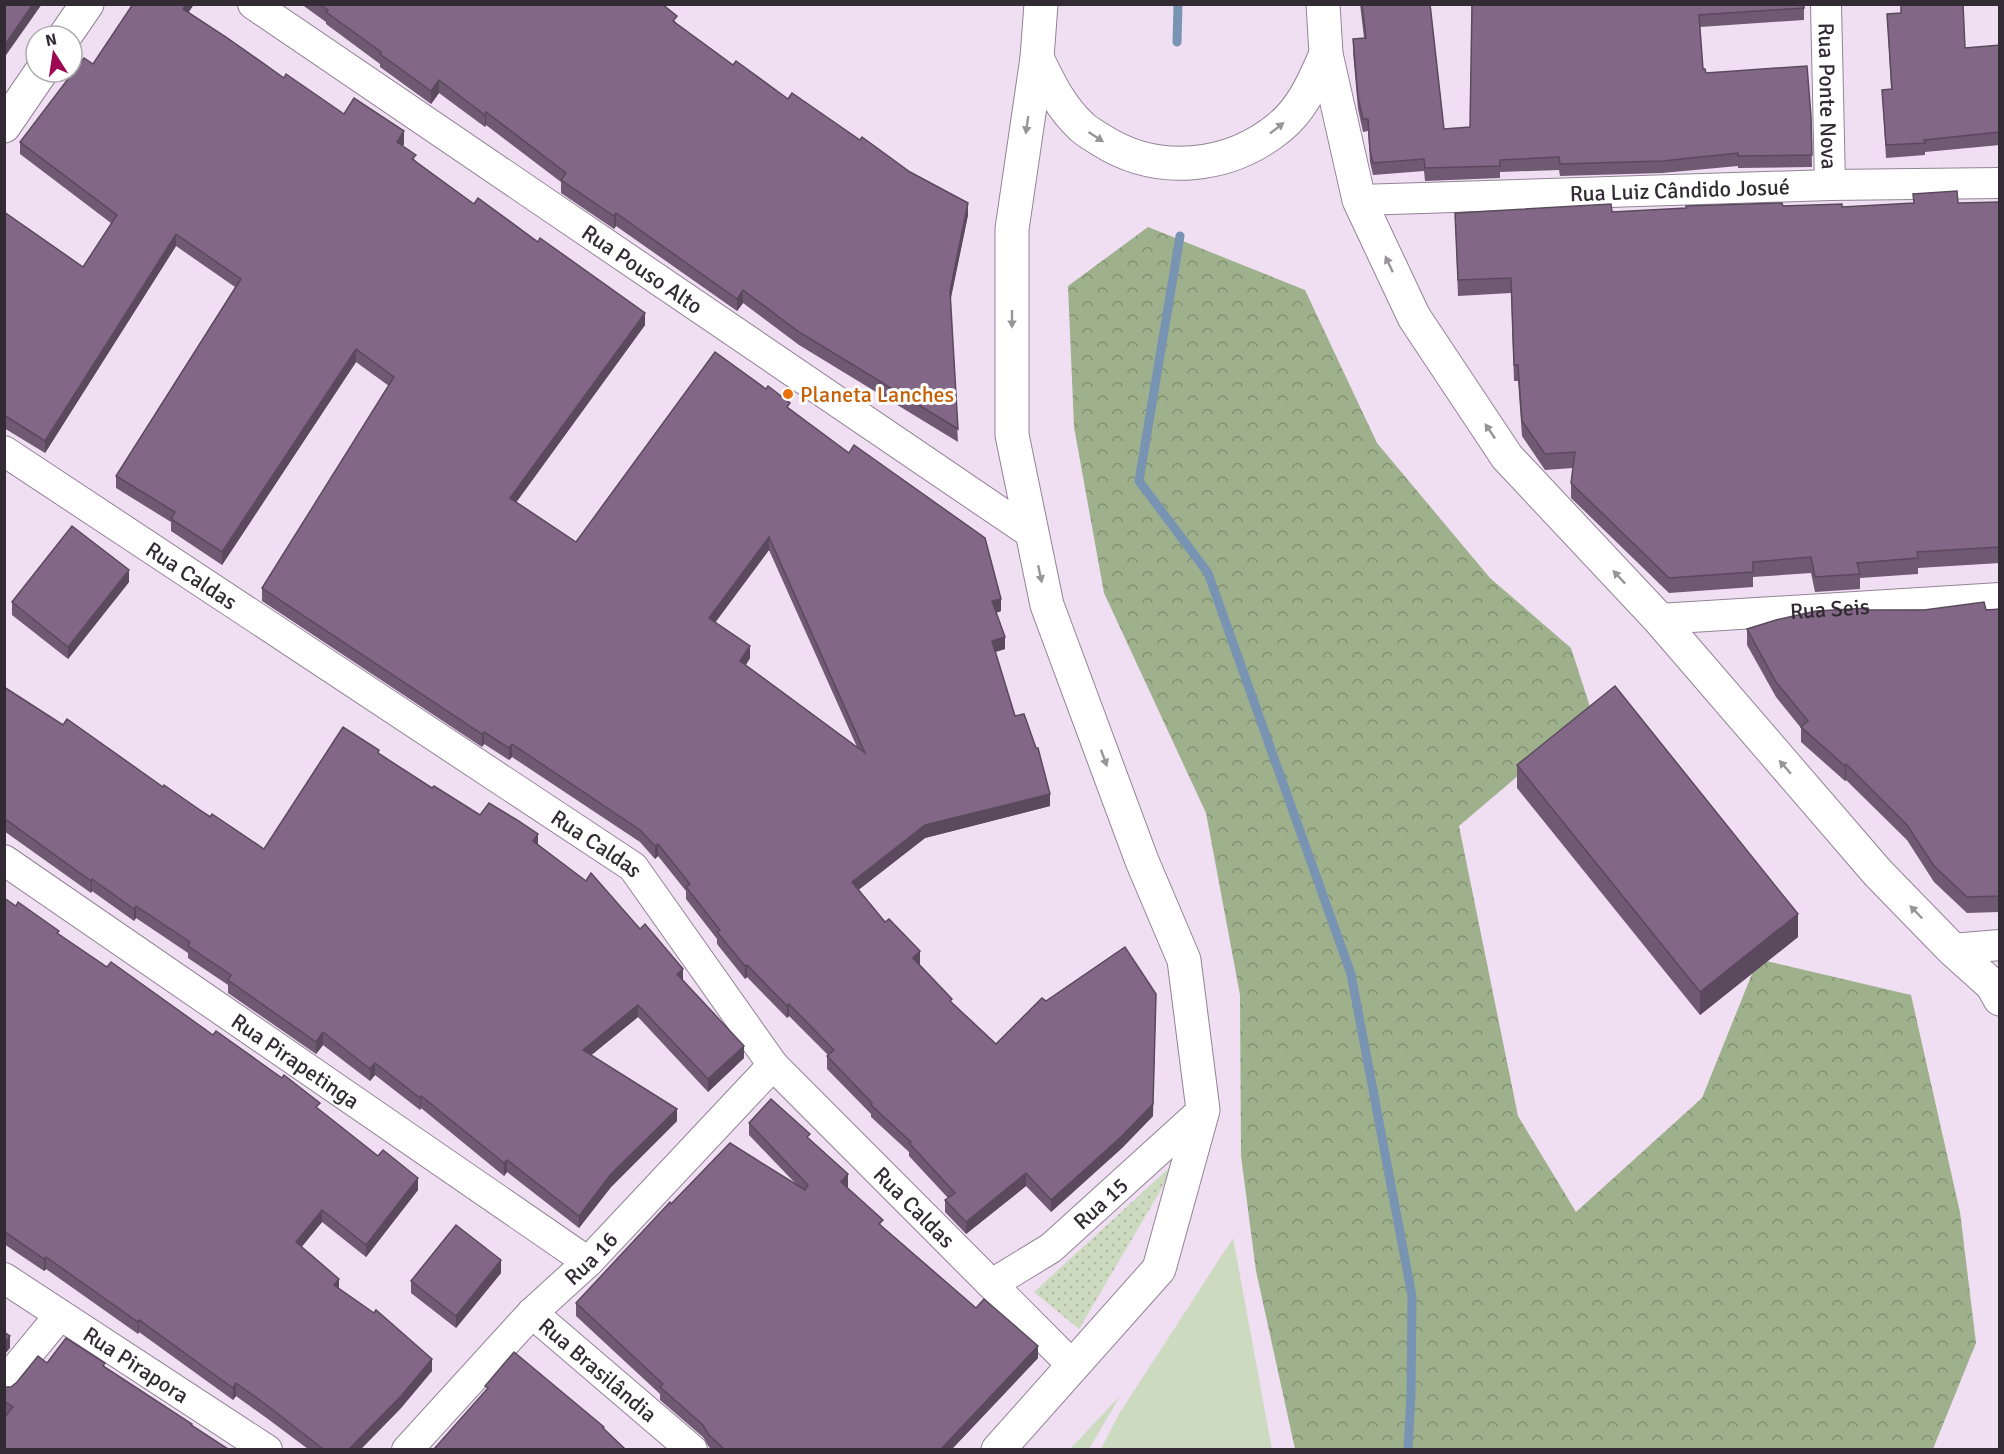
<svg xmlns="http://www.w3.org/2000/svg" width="2004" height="1454" font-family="Signika,sans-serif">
	<defs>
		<pattern id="forest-crowns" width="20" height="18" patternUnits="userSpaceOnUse" patternTransform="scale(1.5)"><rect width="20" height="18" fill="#9fb18c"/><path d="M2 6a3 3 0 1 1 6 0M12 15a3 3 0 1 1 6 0" fill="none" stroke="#829073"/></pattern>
		<pattern id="park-dots" width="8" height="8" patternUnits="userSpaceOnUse" patternTransform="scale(1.5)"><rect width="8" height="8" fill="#ccdabf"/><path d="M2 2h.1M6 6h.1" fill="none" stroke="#b0bba5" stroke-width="1.8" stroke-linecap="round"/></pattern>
	</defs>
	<rect width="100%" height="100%" fill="#f0dff3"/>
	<g fill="#ccdabf">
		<polygon points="1233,1238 1272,1449 1101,1449 1119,1414"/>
		<polygon points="1120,1396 1089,1449 1070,1449"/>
	</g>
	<polygon fill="url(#forest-crowns)" points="1148,227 1305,290 1377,443 1490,578 1571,648 1592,713 1459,826 1518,1116 1576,1212 1702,1098 1758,959 1911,995 1960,1212 1976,1343 1933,1449 1295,1449 1256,1271 1241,1156 1240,995 1206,813 1104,593 1074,427 1068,286"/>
	<polygon fill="url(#park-dots)" points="1179,1159 1079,1329 1034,1292"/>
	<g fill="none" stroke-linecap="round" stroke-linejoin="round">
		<g stroke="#7994b3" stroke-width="9">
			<polyline points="1177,42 1178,4"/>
			<polyline points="1180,236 1139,481 1208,573 1351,974 1412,1296 1411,1395 1408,1450"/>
		</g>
		<g stroke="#928395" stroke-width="32">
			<g id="minor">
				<path id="s1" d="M253 4 1032 534"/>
				<path id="s2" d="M1826 4 1830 185"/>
				<path id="s3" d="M1359 200 1830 185 2000 183"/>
				<path id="s4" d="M4 451 633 867 773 1065 1073 1366"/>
				<path id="s5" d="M1659 619 2000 598"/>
				<path id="s6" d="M4 860 588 1262"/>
				<polyline points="1952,949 2000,945"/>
				<path id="s7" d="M4 1278 267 1450"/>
				<path id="s8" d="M992 1284 1051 1248 1203 1110"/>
				<path id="s9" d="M532 1313 692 1450"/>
				<polyline points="4,1383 60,1315"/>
				<path id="s10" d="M407 1450 532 1313 588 1262 773 1065"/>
			</g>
		</g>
		<g stroke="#928395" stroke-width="35">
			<g id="tertiary">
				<polyline points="65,36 87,4"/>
				<polyline points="4,126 41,72"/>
			</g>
		</g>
		<g stroke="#928395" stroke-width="35">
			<g id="secondary">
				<polyline points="1323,4 1326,54 1359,200 1414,317 1507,457 1659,619 1878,873 1952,949 1992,985 2000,999"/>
				<path d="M1037 58C1049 83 1061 108 1082 127 1087 132 1095 136 1101 140 1157 176 1229 169 1280 127 1303 108 1314 81 1326 54"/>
				<polyline points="998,1450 1159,1269 1203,1110 1184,960 1142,861 1047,605 1012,435 1012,229 1037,58 1041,4"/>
			</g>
		</g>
		<use href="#minor" stroke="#fff" stroke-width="30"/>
		<use href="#tertiary" stroke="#fff" stroke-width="33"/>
		<use href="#secondary" stroke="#fff" stroke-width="33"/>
	</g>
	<g fill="#705973" fill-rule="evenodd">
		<path d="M194 4 188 13 284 78 344 114 404 144 403 146 416 161 474 204 645 325 516 502 576 542 790 409 1001 611 996 613 1005 649 995 652 1015 716 1050 806 925 838 858 890 920 964 919 965 952 1003 996 1044 1153 1116 1122 1148 1051 1212 1026 1186 966 1234 945 1212V1200L948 1198 909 1156V1152L871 1117V1114L827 1069V1056L828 1055 789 1016 787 1018 747 977 745 979 717 944V939L686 899V891L658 856 655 859 640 842 512 757 509 760 484 744 482 747 262 601V588L389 386 356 362 222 565 171 531V522L116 488V476L235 287 176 246 45 453 4 428V212L83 267 111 223 20 154V142L93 64ZM769 550 857 747 746 665 750 658 715 622Z"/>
		<polygon points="301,4 662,4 677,24 733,65 968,215 950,300 958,442 799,345 743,303 737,311 616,226 614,229 561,193 561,182 486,125 485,127 439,93 431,104 380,67 380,64 326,24 326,22"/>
		<polygon points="1360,4 1430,4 1444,129 1470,127 1472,4 1804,4 1804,20 1700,27 1703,69 1706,73 1811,116 1812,167 1738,168 1738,166 1662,173 1560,176 1559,170 1500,172 1500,178 1425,181 1424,171 1373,175 1370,162 1368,131 1363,132 1358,109 1353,52 1353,39 1364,38"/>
		<polygon points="1887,14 1965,48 2000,45 2000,145 1925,152 1925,155 1886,158 1882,90 1891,89"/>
		<polygon points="2000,202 2000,563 1918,568 1918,574 1860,578 1860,589 1815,592 1811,573 1753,577 1753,587 1669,593 1571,498 1571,483 1573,468 1545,470 1522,436 1518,381 1514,381 1511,293 1458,296 1455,213 1612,212 1783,206 1842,207"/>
		<polygon points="129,582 68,659 12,615 12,602"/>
		<polygon points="2000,609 2000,915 1999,912 1967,913 1934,882 1907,840 1846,780 1845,781 1801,742 1801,728 1776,697 1747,645 1747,629 1869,610"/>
		<polygon points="4,687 63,725 264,849 379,754 432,788 480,815 538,844 683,980 744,1058 708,1092 638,1017 591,1055 677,1121 611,1187 579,1228 507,1172 504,1176 421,1108 420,1110 375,1075 370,1081 323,1045 316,1054 228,993 228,985 188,958 188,953 136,918 134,921 92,891 91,893 4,831"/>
		<polygon points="1517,765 1798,937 1700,1015 1517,788"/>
		<polygon points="4,898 107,967 213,1035 320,1110 418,1190 366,1257 322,1222 301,1247 339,1288 432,1371 401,1408 361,1449 308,1449 268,1419 236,1396 233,1400 139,1332 138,1334 46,1269 44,1271 4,1244"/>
		<polygon points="749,1123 810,1140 848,1187 847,1188 883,1227 976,1308 1038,1358 952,1449 711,1449 709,1447 703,1437 660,1400 660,1394 576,1316 576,1303 671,1204 795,1183 749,1135"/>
		<polygon points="501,1273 456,1328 411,1293 411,1281"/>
		<polygon points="47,1363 7,1415 4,1413 4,1387 11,1387"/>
	</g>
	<g fill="#5b495e">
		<polygon points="33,4 42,4 4,58 4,46"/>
		<polygon points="186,4 194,4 183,21 183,9"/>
		<polygon points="439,80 439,93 431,104 431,91"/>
		<polygon points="486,112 486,125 485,127 485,115"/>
		<polygon points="404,131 404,144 397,154 397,142"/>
		<polygon points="968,203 968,215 950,303 950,291"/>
		<polygon points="616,213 616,226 614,229 614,216"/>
		<polygon points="176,234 176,246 45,453 45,441"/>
		<polygon points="743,290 743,303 737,311 737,299"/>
		<polygon points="645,313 645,325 510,511 510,498"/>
		<polygon points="356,349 356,362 222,565 222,552"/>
		<polygon points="6,481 6,494 4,496 4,483"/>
		<polygon points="769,537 769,550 709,631 709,618"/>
		<polygon points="129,570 129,582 68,659 68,647"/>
		<polygon points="1001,599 1001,611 992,614 992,601"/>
		<polygon points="1005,637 1005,649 992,653 992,641"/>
		<polygon points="750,646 750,658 740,673 740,661"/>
		<polygon points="484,732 484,744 482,747 482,734"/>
		<polygon points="512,744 512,757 509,760 509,748"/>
		<polygon points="1846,764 1846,780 1845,781 1845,766"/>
		<polygon points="1050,794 1050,806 925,838 852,895 852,882 925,825"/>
		<polygon points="538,834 538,846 533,841"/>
		<polygon points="658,844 658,856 655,859 655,846"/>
		<polygon points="92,879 92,891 91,893 91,881"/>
		<polygon points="136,906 136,918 134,921 134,909"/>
		<polygon points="1798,914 1798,937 1700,1015 1700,992"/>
		<polygon points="920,951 920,964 913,971 913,958"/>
		<polygon points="747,965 747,977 745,979 745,966"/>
		<polygon points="683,969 683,982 677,974"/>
		<polygon points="1156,994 1153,1116 1122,1148 1051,1212 1051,1200"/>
		<polygon points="789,1004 789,1016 787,1018 787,1006"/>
		<polygon points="638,1005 638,1017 583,1062 583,1050"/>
		<polygon points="323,1032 323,1045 316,1054 316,1042"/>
		<polygon points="744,1046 744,1058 708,1092 708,1079"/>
		<polygon points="375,1063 375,1075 370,1081 370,1069"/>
		<polygon points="421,1096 421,1108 420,1110 420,1098"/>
		<polygon points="677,1109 677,1121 611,1187 579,1228 579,1216 611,1174"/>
		<polygon points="507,1160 507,1172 504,1176 504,1163"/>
		<polygon points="1026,1173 1026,1186 966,1234 966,1222"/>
		<polygon points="848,1174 848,1187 841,1194 841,1182"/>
		<polygon points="418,1178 418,1190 366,1257 366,1245"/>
		<polygon points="322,1210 322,1222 296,1254 296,1242"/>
		<polygon points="46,1257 46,1269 44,1271 44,1259"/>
		<polygon points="501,1260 501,1273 456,1328 456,1316"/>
		<polygon points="339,1279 339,1291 334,1285"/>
		<polygon points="139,1320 139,1332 138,1334 138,1322"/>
		<polygon points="10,1336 10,1348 4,1355 4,1343"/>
		<polygon points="1038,1346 1038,1358 952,1449 941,1449"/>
		<polygon points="432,1359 432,1371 401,1408 361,1449 349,1449"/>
		<polygon points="236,1383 236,1396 233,1400 233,1388"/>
	</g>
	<g fill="#826886" stroke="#5b495e" stroke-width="1.5" fill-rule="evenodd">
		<polygon points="4,4 33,4 4,46"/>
		<path d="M133 4H186L183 9 226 37 284 78 286 74 344 114 354 98 404 131 397 142 416 155 412 159 474 204 478 198 538 242 540 238 645 313 510 498 576 542 715 352 766 389 768 386 790 403 787 407 849 453 854 445 985 538 1001 599 992 601 1005 637 992 641 1015 716 1024 714 1036 748H1038L1050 794 925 825 852 882 885 922 889 919 920 951 913 958 952 999 950 1001 996 1044 1042 998 1046 1001 1125 947 1156 994 1153 1104 1122 1136 1051 1200 1026 1173 966 1222 945 1200 955 1193 909 1143 911 1142 871 1105 872 1103 827 1056 834 1050 789 1004 787 1006 747 965 745 966 717 932 720 930 686 887 690 884 658 844 655 846 640 830 512 744 509 748 484 732 482 734 262 588 394 377 356 349 222 552 171 519 175 512 116 476 241 279 176 234 45 441 4 415V212L83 267 117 215 20 142 84 58 93 64ZM769 537 865 753 740 661 750 646 709 618Z"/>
		<polygon points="319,4 662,4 677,16 673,21 733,65 736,61 788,99 792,93 860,140 862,137 910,172 968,203 950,291 958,429 799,332 743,290 737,299 616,213 614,216 561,180 566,173 486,112 485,115 439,80 431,91 380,54 381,52 326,12 328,10"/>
		<polygon points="1362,4 1430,4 1444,129 1470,127 1472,4 1804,4 1804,8 1699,15 1703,69 1705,69 1706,73 1807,66 1811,116 1812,155 1738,156 1738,153 1662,161 1560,164 1559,157 1500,160 1500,166 1425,168 1424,159 1373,163 1370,150 1368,119 1363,119 1358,97 1353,39 1366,38"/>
		<polygon points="1901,4 1963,4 1965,48 2000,45 2000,132 1924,140 1925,143 1886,145 1882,90 1892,89 1887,14 1901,13"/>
		<polygon points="1957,191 1958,203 2000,202 2000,547 1917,552 1918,558 1857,563 1860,574 1815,577 1811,557 1753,562 1753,572 1669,578 1571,483 1575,452 1545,454 1522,421 1518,365 1514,365 1511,278 1458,280 1455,213 1611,204 1612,212 1686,208 1686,206 1782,203 1783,206 1842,204 1842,207 1914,203 1913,194"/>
		<polygon points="72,526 129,570 68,647 12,602"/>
		<polygon points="1984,602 1986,610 2000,609 2000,896 1967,897 1934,866 1907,825 1846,764 1845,766 1801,727 1808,721 1776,682 1747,629 1776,620 1816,611 1868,608 1869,610 1924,610"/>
		<polygon points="1615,686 1798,914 1700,992 1517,765"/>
		<polygon points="4,687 63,725 67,719 163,787 164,785 210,817 212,814 264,849 343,727 379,750 378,753 432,788 434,786 480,815 489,803 517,820 538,834 533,841 586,881 591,873 640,929 645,924 683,969 677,974 744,1046 708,1079 638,1005 583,1050 677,1109 611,1174 579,1216 507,1160 504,1163 421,1096 420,1098 375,1063 370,1069 323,1032 316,1042 228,980 231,975 188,946 190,942 136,906 134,909 92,879 91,881 4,818"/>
		<polygon points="4,898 16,906 18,902 59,931 57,933 107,967 111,962 213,1035 216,1031 282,1078 284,1075 320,1103 316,1107 378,1156 383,1150 418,1178 366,1245 322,1210 296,1242 339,1279 334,1285 374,1313 376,1310 432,1359 401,1396 349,1449 323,1449 268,1406 236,1383 233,1388 139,1320 138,1322 46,1257 44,1259 4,1231"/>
		<polygon points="771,1099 810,1134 807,1137 848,1174 841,1182 883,1220 879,1224 976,1308 984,1299 1038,1346 941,1449 724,1449 709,1435 703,1425 660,1387 663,1384 576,1303 670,1202 671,1204 730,1143 805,1190 808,1185 749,1123"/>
		<polygon points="456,1225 501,1260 456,1316 411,1281"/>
		<polygon points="4,1332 10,1336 4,1343"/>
		<polygon points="66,1338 105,1363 103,1366 192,1424 191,1425 228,1449 4,1449 4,1418 13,1407 4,1401 4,1387 11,1387 17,1382 38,1356 47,1363"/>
		<polygon points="514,1352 604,1427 603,1428 624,1448 623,1449 434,1449 488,1388 485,1386"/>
	</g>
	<defs><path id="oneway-solid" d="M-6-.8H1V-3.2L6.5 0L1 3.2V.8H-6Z" transform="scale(1.5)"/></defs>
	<g fill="#989599">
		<use href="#oneway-solid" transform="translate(1027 125) rotate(98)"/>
		<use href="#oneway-solid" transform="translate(1277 128) rotate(-38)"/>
		<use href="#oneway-solid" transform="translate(1096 137) rotate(33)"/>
		<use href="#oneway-solid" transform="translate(1389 264) rotate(-115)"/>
		<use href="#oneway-solid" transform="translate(1012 319) rotate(90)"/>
		<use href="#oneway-solid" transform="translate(1490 431) rotate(-124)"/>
		<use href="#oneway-solid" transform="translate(1040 574) rotate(78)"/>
		<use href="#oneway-solid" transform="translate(1619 577) rotate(-133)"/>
		<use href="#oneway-solid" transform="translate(1104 758) rotate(70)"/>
		<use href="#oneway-solid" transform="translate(1785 767) rotate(-131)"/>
		<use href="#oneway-solid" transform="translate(1916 912) rotate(-134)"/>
	</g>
	<circle fill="#e8710a" stroke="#fff" stroke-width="2" cx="788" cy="394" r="6"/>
	<g text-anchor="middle" stroke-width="6" stroke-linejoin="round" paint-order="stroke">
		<g font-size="22" fill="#322b33" stroke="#fff">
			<text dy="8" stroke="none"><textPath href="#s2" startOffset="92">Rua Ponte Nova</textPath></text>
			<text dy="8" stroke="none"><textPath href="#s3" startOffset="321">Rua Luiz Cândido Josué</textPath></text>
			<text dy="8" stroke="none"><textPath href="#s1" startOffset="471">Rua Pouso Alto</textPath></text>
			<text dy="8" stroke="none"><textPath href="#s4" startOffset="225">Rua Caldas</textPath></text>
			<text dy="8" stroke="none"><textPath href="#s5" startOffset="171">Rua Seis</textPath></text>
			<text dy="8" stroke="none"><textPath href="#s4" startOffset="711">Rua Caldas</textPath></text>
			<text dy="8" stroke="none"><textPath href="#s6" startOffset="354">Rua Pirapetinga</textPath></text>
			<text dy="8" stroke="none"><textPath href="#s8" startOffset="136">Rua 15</textPath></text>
			<text dy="8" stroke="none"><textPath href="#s4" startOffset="1197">Rua Caldas</textPath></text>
			<text dy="8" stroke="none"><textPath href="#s10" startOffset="266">Rua 16</textPath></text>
			<text dy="8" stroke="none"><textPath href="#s7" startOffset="158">Rua Pirapora</textPath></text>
			<text dy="8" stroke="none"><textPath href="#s9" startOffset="87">Rua Brasilândia</textPath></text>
		</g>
		<g font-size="22" fill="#c56008" stroke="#fff" text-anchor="start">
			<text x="800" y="402">Planeta Lanches</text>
		</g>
	</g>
	<rect width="2004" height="1454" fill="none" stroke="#322b33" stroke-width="12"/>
	<g transform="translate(54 54) rotate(348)"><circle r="28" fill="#ffffff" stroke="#adaaad" stroke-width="1.5"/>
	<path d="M0-4.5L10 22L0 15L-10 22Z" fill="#9d0753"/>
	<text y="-9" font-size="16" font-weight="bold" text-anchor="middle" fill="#322b33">N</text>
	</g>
</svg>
